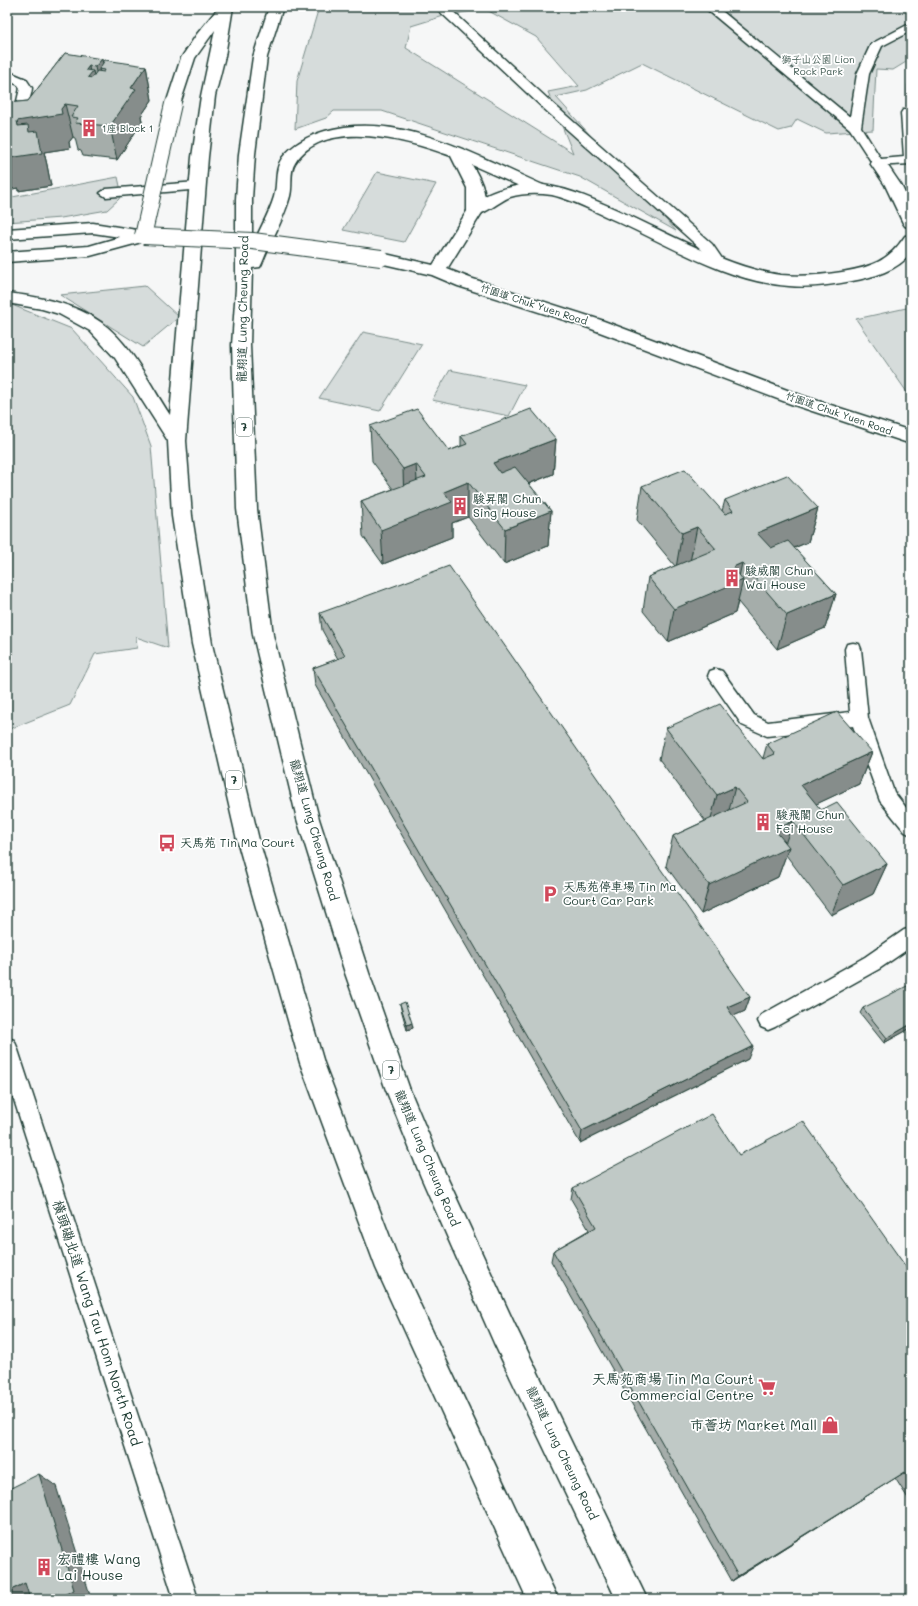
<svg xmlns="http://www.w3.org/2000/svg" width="918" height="1606" font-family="Mali,'LXGW WenKai TC',sans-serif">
	<rect width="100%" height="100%" fill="#f6f7f7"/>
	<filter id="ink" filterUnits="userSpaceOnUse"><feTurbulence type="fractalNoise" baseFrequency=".025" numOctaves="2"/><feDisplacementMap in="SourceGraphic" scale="8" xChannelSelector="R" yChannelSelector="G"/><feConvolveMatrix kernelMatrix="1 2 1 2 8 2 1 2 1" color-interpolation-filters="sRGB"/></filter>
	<g filter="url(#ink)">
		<g fill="#d6dcdb" stroke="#7a8c88" fill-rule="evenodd">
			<path d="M319 7H911V59L893 70 876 69 873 130 826 133 797 119 791 128 779 131 642 63 587 90 556 97 676 231 580 177 382 111H334L326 118 295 129 297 81ZM485 9 536 37 579 86 548 92 573 153 406 48 411 26 447 15Z"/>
			<polygon points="377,172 436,184 404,242 343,230"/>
			<polygon points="118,177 121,191 119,199 107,210 61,218 7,222 7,198"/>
			<polygon points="145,286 179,317 143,347 60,295"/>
			<polygon points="7,303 72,329 133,397 151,446 168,648 136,637 137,648 95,654 70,705 7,730"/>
			<polygon points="911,307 911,398 856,319"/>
			<polygon points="363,332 422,344 380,411 319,398"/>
			<polygon points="450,370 525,385 509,416 432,400"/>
		</g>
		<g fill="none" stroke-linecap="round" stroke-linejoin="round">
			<g stroke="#1f3d34" stroke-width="3">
				<g id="lane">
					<polygon points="435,7 448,7 550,101 712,244 723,260 721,263 711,263 702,250 542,107"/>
					<polygon points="704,7 717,7 850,117 857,74 871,44 911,23 911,31 882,46 869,74 861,127 881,159 904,157 901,113 903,110 911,110 911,164 874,166 850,129"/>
					<path d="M7 71 26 79 32 88C31 102 21 116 7 120V111L17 101 20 88 18 85 7 80Z"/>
					<polygon points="197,182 203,186 202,189 106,197 100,193 106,189"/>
					<polygon points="853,643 859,644 861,649 868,718 894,792 911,814 911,835 905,832 880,801 853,726 767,736 742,725 708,676 710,671 716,669 722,671 754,715 768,722 850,712 845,649 847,644"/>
					<polygon points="911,928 911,947 879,969 775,1027 768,1030 761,1027 758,1021 761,1015 865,957 904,930"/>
					<polygon points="7,1038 14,1040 17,1047 198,1599 174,1599 7,1078"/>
				</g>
			</g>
			<g stroke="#1f3d34" stroke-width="3">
				<g id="street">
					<polygon points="878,158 883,160 886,163 901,185 911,206 911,228 905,226 903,223 885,185 870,163 873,160"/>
					<path d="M531 184C561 185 588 197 615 209 665 231 727 268 781 275 801 277 822 275 842 272 871 267 888 262 905 236L911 235V253C897 271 873 277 852 281 831 285 810 288 789 286 728 282 671 246 616 221 595 212 574 200 552 195 538 193 523 193 510 197 497 202 483 218 469 214L467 211C480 192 510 186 531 184Z"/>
				</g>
			</g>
			<g stroke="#1f3d34" stroke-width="3">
				<g id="secondary">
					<polygon points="475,206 481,208 483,211 447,269 470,278 601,320 803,396 911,431 911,444 791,404 589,328 458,286 432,275 375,262 373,258 375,254 381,253 433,265 469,208"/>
					<polygon points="93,223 143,231 149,232 151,236 149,240 90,256 7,262 7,252 89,246 120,237 93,233 7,239 7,229"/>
				</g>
			</g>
			<g stroke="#1f3d34" stroke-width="3">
				<g id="highway">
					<path d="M219 7H233L225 56 215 96 208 157 186 441 192 516 212 644 259 840 324 1063 396 1253 558 1599H527L376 1268 300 1063 237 840 192 644 172 516 168 441 115 358 90 331 59 314 42 309 7 303V293C39 297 75 303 102 323 132 345 150 385 170 415L192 157 201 96 215 30 195 58 180 104 178 107H168L166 104 181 58 197 34Z"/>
					<path d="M269 7H283L267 57 255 154 252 199V247C259 230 269 214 274 197 278 184 274 170 282 158 293 144 308 136 325 131 400 110 478 157 545 186L547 189 545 192H533L472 165C480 178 491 200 481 214L475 216 469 214 467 211V188L451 156C411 141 324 116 295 163 289 172 293 185 290 196 284 219 271 240 262 263L260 267 252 268 250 345 257 509 273 635 319 819 369 973 410 1090 440 1162 514 1323 647 1599H616L494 1343 421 1177 386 1090 345 973 297 819 253 635 237 509 232 345 236 288V199L239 154 253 57Z"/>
				</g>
			</g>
			<use href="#lane" fill="#fff" fill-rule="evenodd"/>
			<use href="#street" fill="#fff" fill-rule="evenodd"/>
			<use href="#secondary" fill="#fff" fill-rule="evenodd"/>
			<use href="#highway" fill="#fff" fill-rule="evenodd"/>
			<g stroke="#1f3d34" stroke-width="18" stroke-linecap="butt">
				<polyline id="secondary-bridge" points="143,236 253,241 381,258"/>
			</g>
			<g stroke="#1f3d34" stroke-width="18" stroke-linecap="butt">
				<polyline id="highway-bridge" points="143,236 173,104"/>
			</g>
			<use href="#secondary-bridge" stroke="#fff" stroke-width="16"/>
			<use href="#highway-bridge" stroke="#fff" stroke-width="16"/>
		</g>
		<g fill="#a5adaa" stroke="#1f3d34">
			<polygon points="65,53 103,64 146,66 152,100 141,116 142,122 117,160 83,156 81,151 78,150 75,138 73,137 69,142 70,148 44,152 47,165 51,186 18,191 18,188 7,190 7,103 28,101"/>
			<polygon points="911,74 911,108 907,107 908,85"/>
			<polygon points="370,426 449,451 461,446 461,436 556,439 553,474 529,484 551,511 548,546 504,564 468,517 452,523 452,537 383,564 363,536 361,501 393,489 372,461"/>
			<polygon points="642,486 722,511 725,500 818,508 808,542 794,548 836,594 825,628 777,649 738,602 735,613 668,642 643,611 648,577 675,566 637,520"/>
			<polygon points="320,613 750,997 745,1011 733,1016 748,1059 580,1143 315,685 313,668 338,659 322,630"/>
			<polygon points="666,728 763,758 767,744 872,752 859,784 816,804 821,810 887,864 873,894 831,915 786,855 778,877 701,914 666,866 673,836 705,821 659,759"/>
			<polygon points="400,1004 413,1028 407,1030 401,1009"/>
			<polygon points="863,1008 911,1028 884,1043 860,1013"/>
			<polygon points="739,1155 911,1274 911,1503 895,1478 732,1581 551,1261 553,1251 589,1230 571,1199 573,1188"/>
		</g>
		<g fill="#868d8b" stroke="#1f3d34">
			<polygon points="102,59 104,69 99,69 105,98 102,101 95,67"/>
			<polygon points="89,66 90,74 93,71 100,104 95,111 86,70"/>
			<polygon points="146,66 152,100 141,116 142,122 117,160 110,126 131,88"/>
			<polygon points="65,104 73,137 69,142 70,148 44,152 47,165 51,186 18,191 18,188 7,190 7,155 18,126 17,121 61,109"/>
			<polygon points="556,439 553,474 492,498 493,463"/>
			<polygon points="416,464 418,499 404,504 403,469"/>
			<polygon points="468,482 468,517 452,523 452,537 383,564 381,530 444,492"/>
			<polygon points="818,508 808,542 749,567 757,533"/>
			<polygon points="551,511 548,546 504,564 505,529"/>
			<polygon points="697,527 690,562 676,568 682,533"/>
			<polygon points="742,563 738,582 743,580 735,613 668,642 674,609 733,567"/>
			<polygon points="836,594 825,628 777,649 787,615"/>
			<polygon points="872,752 859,784 791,816 801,785"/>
			<polygon points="735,787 727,818 709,826 717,795"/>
			<polygon points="793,821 783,850 789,847 778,877 701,914 709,885 775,830"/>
			<polygon points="887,864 873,894 831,915 843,885"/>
			<polygon points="750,997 745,1011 722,1021 727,1007"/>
			<polygon points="412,1023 413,1028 407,1030 407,1025"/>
			<polygon points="911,1024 911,1028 884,1043 887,1038"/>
			<polygon points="753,1046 748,1059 580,1143 582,1131"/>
			<polygon points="905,1472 895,1478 732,1581 738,1576"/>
			<polygon points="39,1474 56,1486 91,1598 89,1599 56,1599"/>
			<polygon points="25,1583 43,1592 29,1599 7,1599 7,1592"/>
		</g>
		<g fill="#c0c9c6" stroke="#1f3d34">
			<polygon points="65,53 102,59 95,67 89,66 86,70 93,71 88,77 92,78 97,71 104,72 105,70 99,69 105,60 146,66 131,88 136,89 110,126 75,123 78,118 71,117 78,106 65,104 61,109 62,114 17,121 18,126 28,125 29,132 38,131 42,153 9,158 9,155 7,155 7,103 28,101"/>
			<polygon points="417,409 449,451 467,444 461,436 531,409 556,439 493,463 500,473 515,467 551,511 505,529 468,482 444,492 452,502 381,530 361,501 426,477 416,464 403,469 370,426"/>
			<polygon points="685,469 725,514 733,511 725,500 787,475 818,508 757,533 771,548 788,541 836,594 787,615 742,563 733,567 743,580 674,609 648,577 716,549 697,527 682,533 642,486"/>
			<polygon points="449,566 750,997 727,1007 753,1046 582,1131 313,668 345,656 320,613"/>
			<polygon points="720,704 763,759 775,754 767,744 837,712 872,752 801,785 821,810 837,802 887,864 843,885 793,821 775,830 789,847 709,885 673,836 747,802 735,787 717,795 666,728"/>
			<polygon points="911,984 911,1024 887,1038 863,1008"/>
			<polygon points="405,1002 412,1023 407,1025 400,1004"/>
			<polygon points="712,1114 739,1155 803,1121 911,1274 911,1482 905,1472 738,1576 553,1251 596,1227 573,1188"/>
			<polygon points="39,1474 74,1590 56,1599 30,1599 25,1583 7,1592 7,1522 8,1521 7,1518 7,1490"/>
		</g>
	</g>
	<defs>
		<g id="building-bare" transform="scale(1.38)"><path d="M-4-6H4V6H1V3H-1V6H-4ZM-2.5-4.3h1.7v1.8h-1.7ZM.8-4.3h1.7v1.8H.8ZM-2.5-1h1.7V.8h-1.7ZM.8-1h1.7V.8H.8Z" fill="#d1495b" stroke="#fff" stroke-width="2.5" paint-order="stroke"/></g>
		<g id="bus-bare" transform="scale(1.38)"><path d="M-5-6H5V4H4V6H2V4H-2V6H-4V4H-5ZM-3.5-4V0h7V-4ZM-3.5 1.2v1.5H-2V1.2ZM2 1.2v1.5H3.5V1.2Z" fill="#d1495b" stroke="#fff" stroke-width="2.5" paint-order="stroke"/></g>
		<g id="parking-bare" transform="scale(1.38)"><path d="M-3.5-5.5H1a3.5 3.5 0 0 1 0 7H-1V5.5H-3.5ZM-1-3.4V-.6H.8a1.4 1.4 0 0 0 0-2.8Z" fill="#d1495b" stroke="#fff" stroke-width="2.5" paint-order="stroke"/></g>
		<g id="supermarket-bare" transform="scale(1.38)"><path d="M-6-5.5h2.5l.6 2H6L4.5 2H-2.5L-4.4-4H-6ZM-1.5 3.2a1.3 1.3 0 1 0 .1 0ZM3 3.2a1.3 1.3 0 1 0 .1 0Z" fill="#d1495b" stroke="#fff" stroke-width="2.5" paint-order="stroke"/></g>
		<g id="shop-bare" transform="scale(1.38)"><path d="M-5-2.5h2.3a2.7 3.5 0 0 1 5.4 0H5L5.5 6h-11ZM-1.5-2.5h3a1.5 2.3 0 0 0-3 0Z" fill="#d1495b" stroke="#fff" stroke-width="2.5" paint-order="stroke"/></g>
	</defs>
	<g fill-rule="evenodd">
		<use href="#building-bare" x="89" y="128"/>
		<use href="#building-bare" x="460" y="506"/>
		<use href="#building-bare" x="732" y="578"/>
		<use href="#building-bare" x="763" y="822"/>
		<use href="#bus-bare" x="167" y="843"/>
		<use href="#parking-bare" x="550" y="894"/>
		<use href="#supermarket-bare" x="767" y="1387"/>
		<use href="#shop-bare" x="830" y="1425"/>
		<use href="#building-bare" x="44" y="1567"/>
	</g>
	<g text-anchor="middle" stroke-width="3.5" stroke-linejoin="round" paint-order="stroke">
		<g font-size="10" fill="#445d55" stroke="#fff">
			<text x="818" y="63">獅子山公園 Lion<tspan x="818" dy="12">Rock Park</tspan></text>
		</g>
		<g font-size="10" fill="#1f3d34" stroke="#fff" text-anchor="start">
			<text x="102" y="132">1座 Block 1</text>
		</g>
		<g font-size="10" fill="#1f3d34" stroke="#fff">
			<text transform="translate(534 304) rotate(18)" y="4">竹園道 Chuk Yuen Road</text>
			<text transform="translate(839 413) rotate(19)" y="4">竹園道 Chuk Yuen Road</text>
		</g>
		<g fill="#fff" stroke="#627771" stroke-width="1">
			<rect x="236" y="418" width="16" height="18" rx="3"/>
			<rect x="226" y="771" width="16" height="18" rx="3"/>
			<rect x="383" y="1061" width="16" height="18" rx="3"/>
		</g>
		<g font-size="11" font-weight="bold" fill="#1f3d34">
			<text x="244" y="431">7</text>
			<text x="234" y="784">7</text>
			<text x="391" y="1074">7</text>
		</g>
		<g font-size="12" fill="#1f3d34" stroke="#fff">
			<text transform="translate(243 309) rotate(-89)" y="4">龍翔道 Lung Cheung Road</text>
			<text transform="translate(314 830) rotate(74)" y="4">龍翔道 Lung Cheung Road</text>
			<text transform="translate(427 1158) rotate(67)" y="4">龍翔道 Lung Cheung Road</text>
			<text transform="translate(562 1453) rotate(64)" y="4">龍翔道 Lung Cheung Road</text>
		</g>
		<g font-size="12" fill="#1f3d34" stroke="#fff" text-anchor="start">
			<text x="473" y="503">駿昇閣 Chun<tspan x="473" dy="14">Sing House</tspan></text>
			<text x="745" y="575">駿威閣 Chun<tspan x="745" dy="14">Wai House</tspan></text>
			<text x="776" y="819">駿飛閣 Chun<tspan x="776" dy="14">Fei House</tspan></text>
			<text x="180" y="847">天馬苑 Tin Ma Court</text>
			<text x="563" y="891">天馬苑停車場 Tin Ma<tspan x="563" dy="14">Court Car Park</tspan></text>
		</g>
		<g font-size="14" fill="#1f3d34" stroke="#fff">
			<text transform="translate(97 1323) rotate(72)" y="5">橫頭磡北道 Wang Tau Hom North Road</text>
		</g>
		<g font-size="14" fill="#1f3d34" stroke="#fff" text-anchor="end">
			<text x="754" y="1384">天馬苑商場 Tin Ma Court<tspan x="754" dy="16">Commercial Centre</tspan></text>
			<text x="817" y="1430">市薈坊 Market Mall</text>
			<text x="57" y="1564" text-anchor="start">宏禮樓 Wang<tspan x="57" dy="16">Lai House</tspan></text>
		</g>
	</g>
	<rect width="918" height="1606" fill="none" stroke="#fff" stroke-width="24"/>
	<rect x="12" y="12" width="894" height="1582" fill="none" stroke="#1f3d34" stroke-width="1.5" filter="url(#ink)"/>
</svg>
